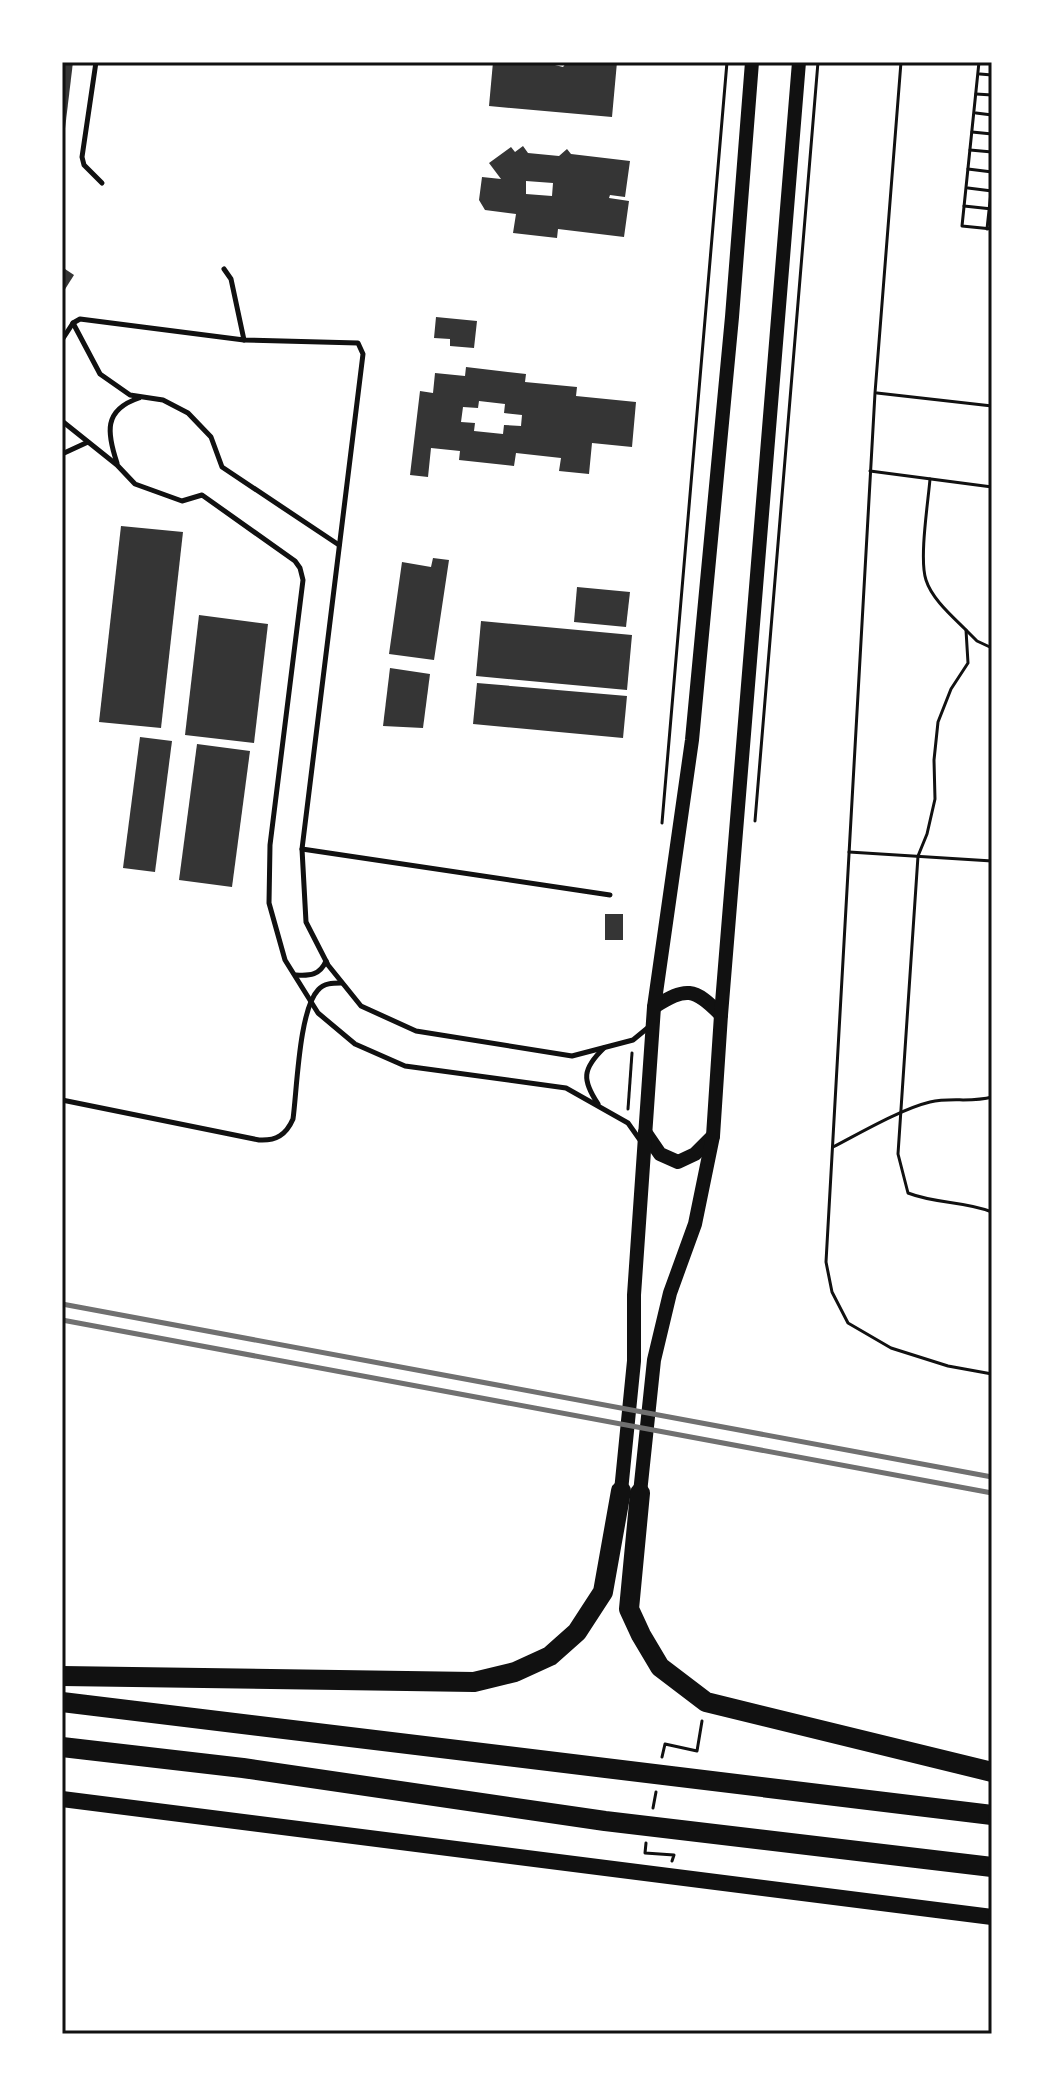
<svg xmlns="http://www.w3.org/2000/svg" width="1054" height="2096" font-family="'Fira Sans',sans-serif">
	<rect width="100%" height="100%" fill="#fff"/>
	<g fill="#353535" fill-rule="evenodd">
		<polygon points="62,62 73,62 64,137 62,137"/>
		<polygon points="493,62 543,62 563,67 567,62 617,62 612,117 489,106"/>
		<path d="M523 146 528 153 559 156 567 149 571 154 630 161 625 197 610 195 609 198 629 201 624 237 558 229 557 238 513 233 516 214 485 210 479 200 482 177 501 179 489 163 511 147 515 152ZM526 181 553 183 552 196 526 194Z"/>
		<polygon points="62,267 74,275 62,294"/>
		<polygon points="436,317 477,321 474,348 450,346 450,339 434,338"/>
		<path d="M466 367 526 374 525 382 577 387 576 396 636 402 632 447 592 443 589 474 559 471 561 458 516 453 514 466 459 460 460 451 431 448 428 477 410 475 420 391 433 393 435 373 465 376ZM479 401 505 404 504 413 522 415 521 426 504 425 503 434 474 431 475 423 461 422 463 407 478 408Z"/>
		<polygon points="121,526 183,532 161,728 99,722"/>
		<polygon points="433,558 449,560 434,660 389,654 402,562 431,567"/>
		<polygon points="577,587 630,592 626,627 574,622"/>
		<polygon points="199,615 268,624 254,743 185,735"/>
		<polygon points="481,621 632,635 627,690 476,676"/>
		<polygon points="390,668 430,674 423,728 383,726"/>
		<polygon points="477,683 627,696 623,738 473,724"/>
		<polygon points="140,737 172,741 155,872 123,868"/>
		<polygon points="197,744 250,751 232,887 179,880"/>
		<rect x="605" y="914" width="18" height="26"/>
	</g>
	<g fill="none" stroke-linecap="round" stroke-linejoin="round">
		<g stroke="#111" stroke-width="3">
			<polyline points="901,62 875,393 826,1262 832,1292 848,1323 891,1348 948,1366 992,1374"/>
			<polyline points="979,62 962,226 992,229"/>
			<polyline points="980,74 992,75"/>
			<polyline points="976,94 992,95"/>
			<polyline points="976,113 992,115"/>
			<polyline points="972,132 992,134"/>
			<polyline points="970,150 992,152"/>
			<polyline points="968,169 992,172"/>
			<polyline points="968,188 992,191"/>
			<polyline points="964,206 992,209"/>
			<polyline points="987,229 992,183"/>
			<polyline points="877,393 992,406"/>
			<polyline points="870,471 992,487"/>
			<path d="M930 479C928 503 919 559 926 580 932 599 952 616 966 630L968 663 951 689 938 722 934 760 935 799 927 834 918 856 898 1154 908 1193C936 1204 965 1201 992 1212"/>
			<polyline points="966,630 977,641 992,648"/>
			<polyline points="755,821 818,62"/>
			<polyline points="662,823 727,62"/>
			<polyline points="849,852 992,861"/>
			<polyline points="628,1109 632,1053"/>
			<path d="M833 1147C860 1133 901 1109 930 1102 951 1097 971 1103 992 1097"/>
			<polyline points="662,1757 665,1744 697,1751 702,1721"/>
			<polyline points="653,1808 656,1792"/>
			<polyline points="646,1843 645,1853 674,1855 672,1861"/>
		</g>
		<g stroke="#111" stroke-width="5">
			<polyline points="96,62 82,157 84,165 102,183"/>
			<polyline points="224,269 231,279 244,340"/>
			<polyline points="73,323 100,374 130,395 163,400 188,413 211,437 222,467 339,545"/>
			<polyline points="62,340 73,323 80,319 244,340 358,343 363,354 302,849 306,922 328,965 361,1006 416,1031 572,1056 633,1040 650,1026"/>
			<polyline points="62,421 117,465 135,484 182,501 202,495 295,561 300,568 303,580 270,845 269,903 285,960 318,1013 355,1044 405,1066 566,1088 628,1123 640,1140"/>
			<polyline points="62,454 88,442"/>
			<path d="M117 463C107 433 103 410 139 398"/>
			<polyline points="302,849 610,895"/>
			<path d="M296 975C310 976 320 975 326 961"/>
			<path d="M62 1100 259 1140C276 1141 286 1135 293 1119 297 1090 299 1010 318 990 324 983 333 983 341 983"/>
			<path d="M598 1104C582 1080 582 1069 604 1048"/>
		</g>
		<g stroke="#111" stroke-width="14">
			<path d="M654 1007C686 987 694 987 721 1015"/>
			<polyline points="645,1132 660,1154 678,1162 695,1154 713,1136"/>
			<polyline points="621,1491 634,1361 634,1295 654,1007 692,740 732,317 752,62"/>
			<polyline points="640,1493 654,1360 670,1293 695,1224 713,1136 721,1015 799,62"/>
		</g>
		<polyline stroke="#111" stroke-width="16" points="62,1799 992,1917"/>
		<g stroke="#111" stroke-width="20">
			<polyline points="640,1493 629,1609 641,1635 660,1667 706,1702 992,1772"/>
			<polyline points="62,1676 474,1682 515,1672 550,1656 577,1632 603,1592 621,1491"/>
			<polyline points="62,1702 992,1815"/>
			<polyline points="62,1747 243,1768 605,1821 992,1867"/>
		</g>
		<g stroke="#707070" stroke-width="5">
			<polyline points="62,1304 992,1477"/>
			<polyline points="62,1320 992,1493"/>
		</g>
	</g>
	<rect width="1054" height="2096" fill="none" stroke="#ffffff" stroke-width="128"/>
	<rect x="64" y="64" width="926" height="1968" fill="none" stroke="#111" stroke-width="3"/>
</svg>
